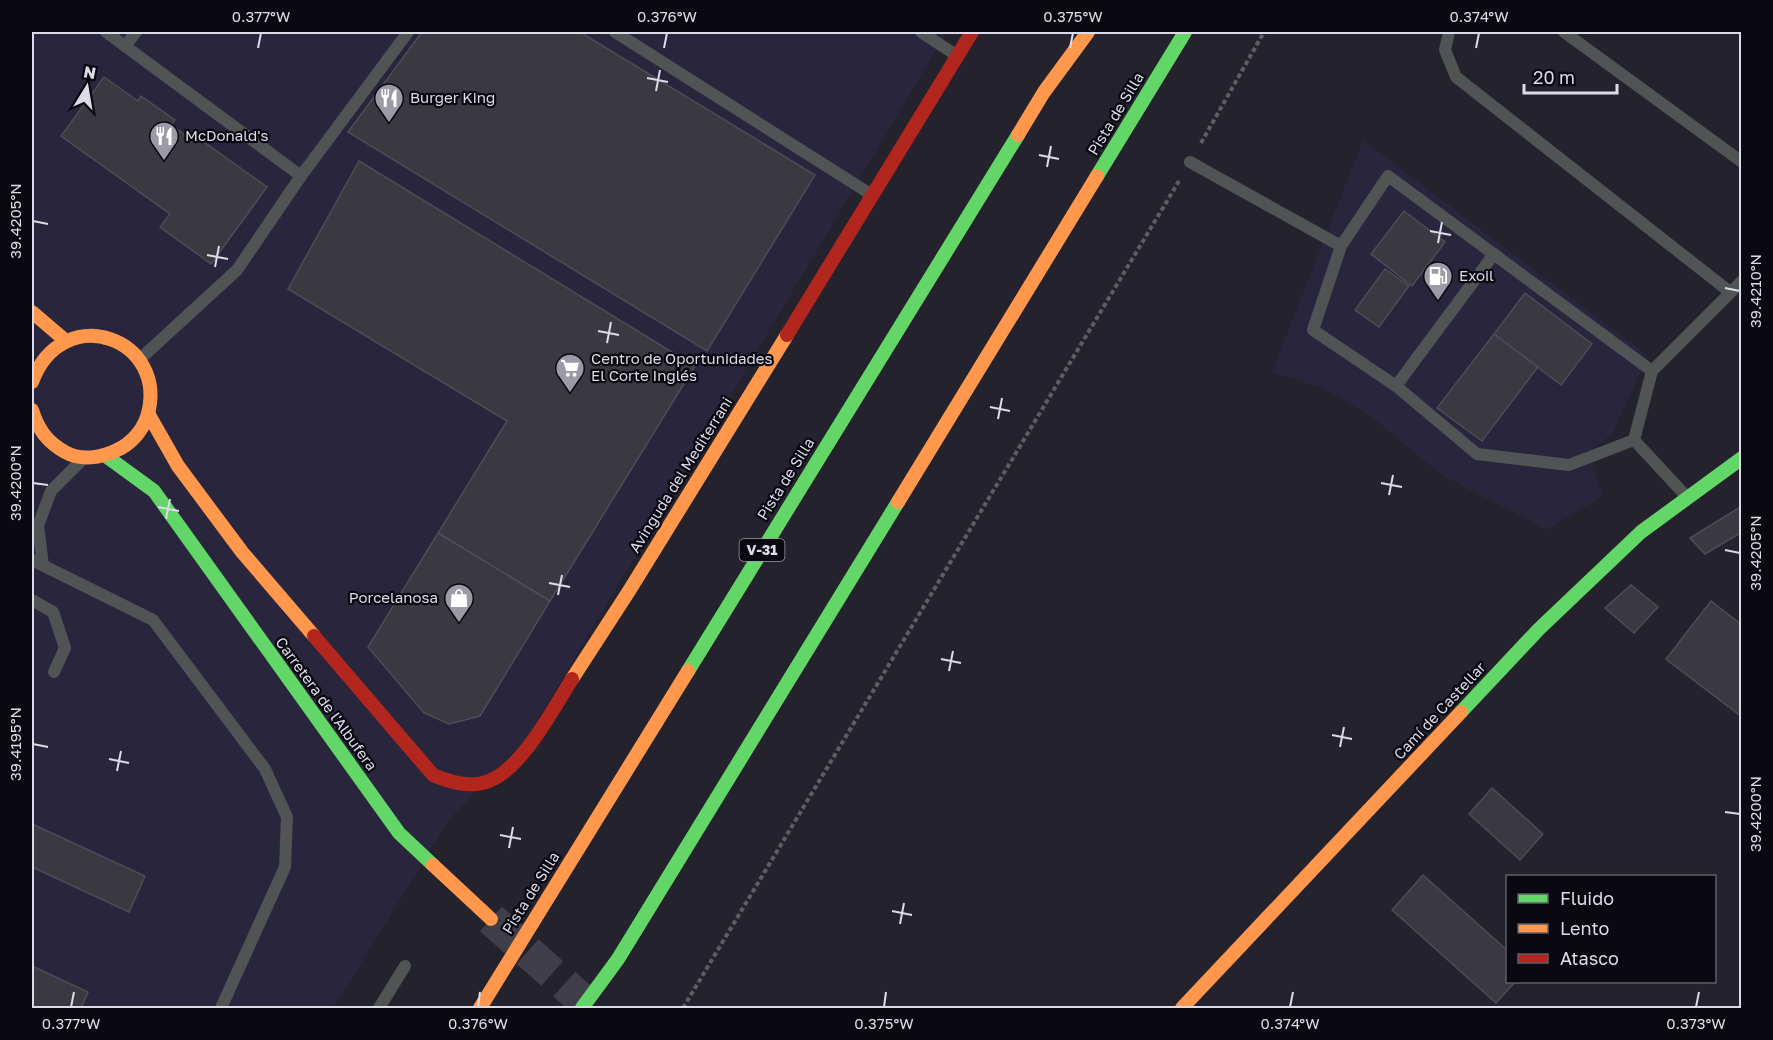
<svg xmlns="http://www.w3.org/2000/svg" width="1773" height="1040" font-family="'Golos Text',sans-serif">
	<rect width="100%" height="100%" fill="#24222d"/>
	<g fill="#29253d">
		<polygon points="32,32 947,32 527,738 448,821 334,1008 32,1008"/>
		<polygon points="1363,140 1648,356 1613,433 1587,454 1604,495 1547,530 1443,476 1368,414 1324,389 1272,372"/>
	</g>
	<g fill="#3a3942" stroke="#4e4c56" stroke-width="1.5">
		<polygon points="422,32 580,32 815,175 707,351 348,132"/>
		<polygon points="104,77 138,101 141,96 175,120 171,125 187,136 190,132 267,187 211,264 160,227 170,214 61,136"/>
		<polygon points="359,161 695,366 550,601 438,533 507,421 288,289"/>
		<polygon points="1404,211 1445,242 1412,286 1371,254"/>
		<polygon points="1385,269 1409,286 1379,327 1355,310"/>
		<polygon points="1525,293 1592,344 1561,385 1494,334"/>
		<polygon points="1494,334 1538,367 1482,441 1437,408"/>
		<polygon points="1742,506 1742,532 1705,554 1690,538"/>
		<polygon points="438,533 550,601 480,716 449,724 424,713 368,647"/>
		<polygon points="1631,585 1658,607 1634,633 1605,608"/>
		<polygon points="1711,601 1742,625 1742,717 1666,659"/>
		<polygon points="1492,788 1543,834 1520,860 1469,814"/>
		<polygon points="32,824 145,876 129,912 32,867"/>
		<polygon points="1423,875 1508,951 1508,982 1515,982 1496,1003 1392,910"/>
		<polygon points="32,966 88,992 81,1008 32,1008"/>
	</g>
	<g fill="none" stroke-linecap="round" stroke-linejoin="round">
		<polyline stroke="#403e49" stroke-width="33" stroke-dasharray="33 16" stroke-linecap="butt" points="491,919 591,1008"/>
		<g stroke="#5e5e61" stroke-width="4" stroke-dasharray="4.5 3" stroke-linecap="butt">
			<polyline points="1201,143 1264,32"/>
			<polyline points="683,1008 1179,181"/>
		</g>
		<g stroke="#515455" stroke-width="12">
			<polyline points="106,32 301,176"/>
			<polyline points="615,32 872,195"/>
			<polyline points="921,32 956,55"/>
			<polyline points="1449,32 1445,50 1456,77 1730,292"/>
			<polyline points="1564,32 1742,162"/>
			<polyline points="125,46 136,32"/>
			<polyline points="1190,162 1341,246"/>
			<polygon points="1388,176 1652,371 1634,440 1569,465 1477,454 1396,386 1313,330 1341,246"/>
			<polyline points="140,359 237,270 301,176 408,32"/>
			<polyline points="1652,371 1742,281"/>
			<polyline points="1396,386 1494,254"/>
			<polyline points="1634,440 1687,497"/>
			<polyline points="32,560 153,620 265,769 287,817 285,867 221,1008"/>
			<polyline points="43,565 38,526 51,491 81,461"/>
			<polyline points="32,600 53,612 65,648 54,672"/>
			<polyline points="379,1008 405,966"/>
		</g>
		<g stroke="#63d668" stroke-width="14">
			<polyline points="1097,176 1185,32"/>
			<polyline points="106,456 154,491 399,833 433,865"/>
			<polyline points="688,671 1018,135"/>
			<polyline points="1461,712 1539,629 1641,532 1742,458"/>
			<polyline points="582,1008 618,959 898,502"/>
		</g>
		<g stroke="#ff974d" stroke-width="14">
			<polyline points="1018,135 1044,92 1088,32"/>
			<polyline points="32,312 66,341"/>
			<path d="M32 382C63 299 171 339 147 417 142 431 131 444 117 450 101 458 81 461 65 452 47 442 38 429 32 410"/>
			<polyline points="149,415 178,466 242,552 314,636"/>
			<polyline points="898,502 1097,176"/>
			<polyline points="572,679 629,591 787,335"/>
			<polyline points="433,865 491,919"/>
			<polyline points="480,1008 688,671"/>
			<polyline points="1182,1008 1461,712"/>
		</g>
		<g stroke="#b3261e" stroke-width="14">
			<polyline points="787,335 972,32"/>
			<path d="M314 636 433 775C449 782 466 787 483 783 519 775 553 709 572 679"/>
		</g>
	</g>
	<path fill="none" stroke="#dcdbe8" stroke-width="2" d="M258 48 261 33M664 48 667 33M1070 48 1073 33M1476 48 1479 33M647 78 668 82M656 91 660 70M1039 155 1059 159M1047 167 1051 146M33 221 48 224M1430 231 1451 235M1438 243 1442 222M207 255 228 259M215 267 219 246M1725 288 1740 291M598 331 619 335M607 343 611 322M990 407 1010 411M998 419 1002 398M33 483 48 485M1381 483 1402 487M1389 495 1393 475M158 507 179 511M166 519 170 499M1725 550 1740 553M549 583 570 587M558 595 562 575M941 659 961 663M949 671 953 651M1332 735 1352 739M33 744 48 747M1340 747 1344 727M109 759 129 763M117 771 121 751M1725 812 1740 814M500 835 521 839M509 848 513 827M892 911 912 915M900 924 904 903M71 1007 74 992M478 1007 480 992M884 1007 886 992M1290 1007 1293 992M1696 1007 1699 992"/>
	<defs>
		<g id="restaurant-pin" transform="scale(1.5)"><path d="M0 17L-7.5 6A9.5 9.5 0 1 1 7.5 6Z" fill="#9c9aa7" stroke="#0a0912"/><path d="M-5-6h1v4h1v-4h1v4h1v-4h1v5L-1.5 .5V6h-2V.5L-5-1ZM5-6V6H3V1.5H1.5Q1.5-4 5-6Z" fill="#fff"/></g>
		<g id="fuel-pin" transform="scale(1.5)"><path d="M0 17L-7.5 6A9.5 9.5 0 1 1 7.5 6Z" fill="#9c9aa7" stroke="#0a0912"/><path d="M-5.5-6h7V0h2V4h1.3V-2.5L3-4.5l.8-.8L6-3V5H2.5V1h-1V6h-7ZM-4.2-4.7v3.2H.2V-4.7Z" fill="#fff"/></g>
		<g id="supermarket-pin" transform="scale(1.5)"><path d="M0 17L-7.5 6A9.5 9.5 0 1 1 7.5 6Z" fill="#9c9aa7" stroke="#0a0912"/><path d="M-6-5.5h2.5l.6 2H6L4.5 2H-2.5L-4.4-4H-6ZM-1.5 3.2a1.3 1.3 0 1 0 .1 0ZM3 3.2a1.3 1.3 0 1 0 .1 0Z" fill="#fff"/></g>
		<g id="shop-pin" transform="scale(1.5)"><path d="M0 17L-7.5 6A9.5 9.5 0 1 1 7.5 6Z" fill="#9c9aa7" stroke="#0a0912"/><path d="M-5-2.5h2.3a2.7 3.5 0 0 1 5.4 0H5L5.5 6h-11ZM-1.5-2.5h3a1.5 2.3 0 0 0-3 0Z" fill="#fff"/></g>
	</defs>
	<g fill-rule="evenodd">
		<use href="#restaurant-pin" x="389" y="98"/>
		<use href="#restaurant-pin" x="164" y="136"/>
		<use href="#fuel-pin" x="1438" y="276"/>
		<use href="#supermarket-pin" x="570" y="368"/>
		<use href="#shop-pin" x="459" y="598"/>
	</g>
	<g text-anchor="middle" stroke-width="4.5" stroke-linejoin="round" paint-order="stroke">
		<rect fill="#0a0912" stroke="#9d9ca8" stroke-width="1.5" x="739.5" y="539" width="45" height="22" rx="4.5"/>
		<g font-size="14" font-weight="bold" fill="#dcdbe8">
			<text x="762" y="555">V-31</text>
		</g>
		<g font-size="15" fill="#dcdbe8" stroke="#0a0912" text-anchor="start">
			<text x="410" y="103">Burger King</text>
			<text x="185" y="141">McDonald's</text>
			<text x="1459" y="281">Exoil</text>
			<text x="591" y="364">Centro de Oportunidades<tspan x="591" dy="17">El Corte Inglés</tspan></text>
			<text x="438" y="603" text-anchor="end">Porcelanosa</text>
		</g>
		<g font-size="15" fill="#dcdbe8" stroke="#0a0912">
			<text transform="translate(1116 114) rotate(-59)" y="5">Pista de Silla</text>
			<text transform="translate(681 475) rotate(-58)" y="5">Avinguda del Mediterrani</text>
			<text transform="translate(786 479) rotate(-58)" y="5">Pista de Silla</text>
			<text transform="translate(326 704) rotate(54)" y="5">Carretera de l'Albufera</text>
			<text transform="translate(1440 711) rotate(-47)" y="5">Camí de Castellar</text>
			<text transform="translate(531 893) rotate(-58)" y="5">Pista de Silla</text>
		</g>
	</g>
	<rect width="1773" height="1040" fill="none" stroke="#0a0912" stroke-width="66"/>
	<rect x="1506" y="875" width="210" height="108" fill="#0a0912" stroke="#5e5d68" stroke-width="1.5"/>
	<rect x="1518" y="894" width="30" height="9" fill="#63d668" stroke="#5e5d68" stroke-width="1.5"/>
	<text x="1560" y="905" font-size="18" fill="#dcdbe8">Fluido</text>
	<rect x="1518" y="924" width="30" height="9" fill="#ff974d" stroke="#5e5d68" stroke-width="1.5"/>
	<text x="1560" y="935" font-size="18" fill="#dcdbe8">Lento</text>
	<rect x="1518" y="954" width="30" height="9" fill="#b3261e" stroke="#5e5d68" stroke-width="1.5"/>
	<text x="1560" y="965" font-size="18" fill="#dcdbe8">Atasco</text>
	<g transform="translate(87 87) rotate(11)" stroke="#0a0912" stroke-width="4.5" paint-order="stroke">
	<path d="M0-4.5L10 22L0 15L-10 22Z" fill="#dcdbe8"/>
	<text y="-9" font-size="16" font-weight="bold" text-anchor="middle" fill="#dcdbe8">N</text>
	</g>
	<path d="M1524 84v9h93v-9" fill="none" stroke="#dcdbe8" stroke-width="3"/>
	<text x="1533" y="84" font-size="18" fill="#dcdbe8" stroke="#0a0912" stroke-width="4.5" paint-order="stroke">20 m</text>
	<rect x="33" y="33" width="1707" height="974" fill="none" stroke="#dcdbe8" stroke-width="2"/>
	<g font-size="15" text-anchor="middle" fill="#dcdbe8">
		<text x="261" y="22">0.377°W</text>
		<text x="667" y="22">0.376°W</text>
		<text x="1073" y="22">0.375°W</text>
		<text x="1479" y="22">0.374°W</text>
		<text transform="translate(16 221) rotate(-90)" y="5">39.4205°N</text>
		<text transform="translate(1756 291) rotate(-90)" y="5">39.4210°N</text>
		<text transform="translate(16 483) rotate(-90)" y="5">39.4200°N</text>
		<text transform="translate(1756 553) rotate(-90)" y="5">39.4205°N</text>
		<text transform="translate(16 744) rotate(-90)" y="5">39.4195°N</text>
		<text transform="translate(1756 814) rotate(-90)" y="5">39.4200°N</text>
		<text x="71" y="1029">0.377°W</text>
		<text x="478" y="1029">0.376°W</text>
		<text x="884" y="1029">0.375°W</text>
		<text x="1290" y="1029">0.374°W</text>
		<text x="1696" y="1029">0.373°W</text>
	</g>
</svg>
